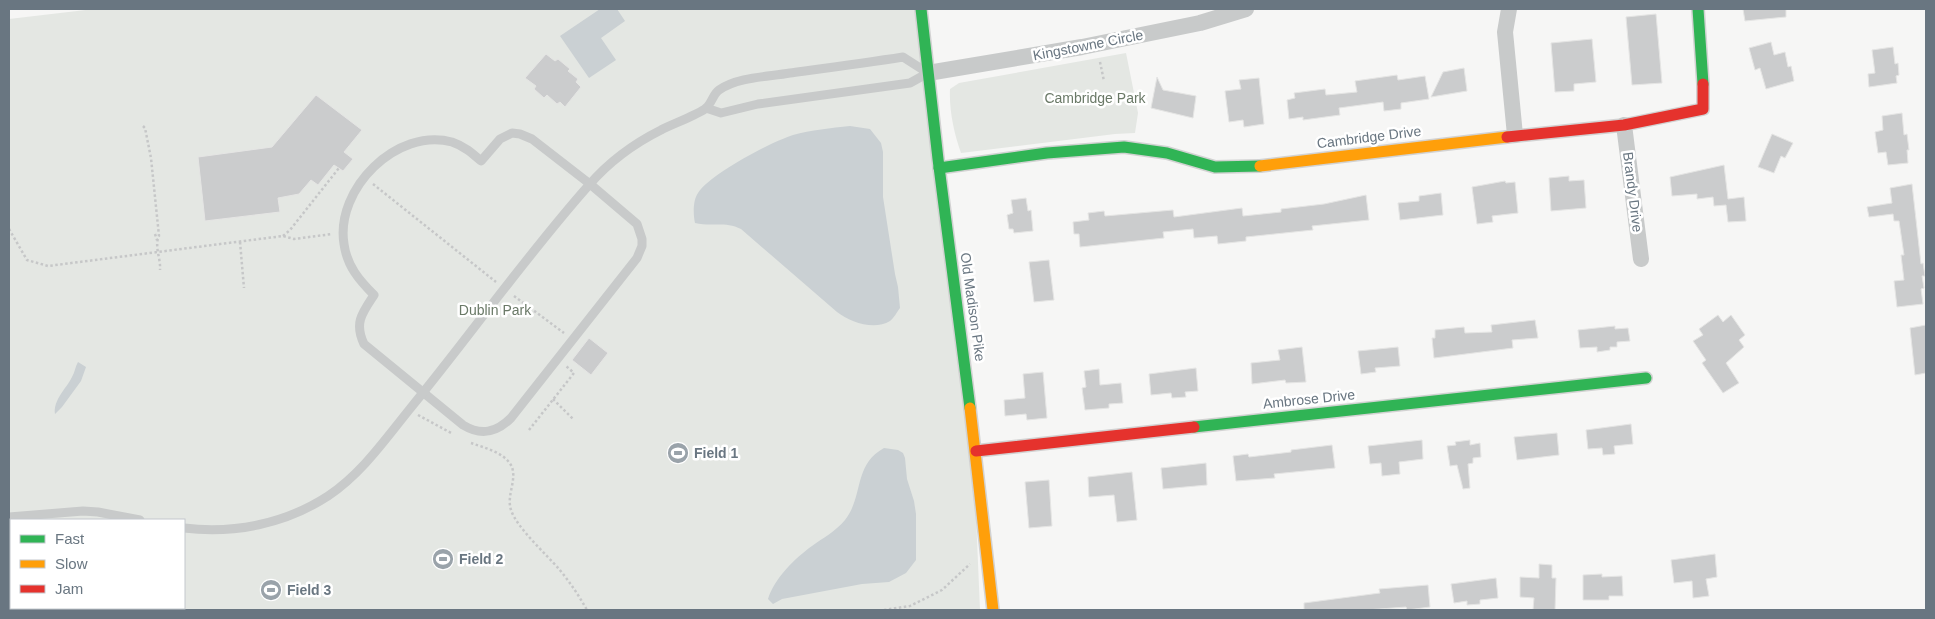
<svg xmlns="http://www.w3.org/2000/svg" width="1935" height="619" font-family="Arial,sans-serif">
	<rect width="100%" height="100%" fill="#f6f6f5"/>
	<g fill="#e4e7e3" fill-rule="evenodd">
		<path d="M94 9H917L976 516 980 610H9V19ZM11 520H184V608H11Z"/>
		<path d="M1126 53 1138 113 1135 133 1115 134 961 153C954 133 949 110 950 89L959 83Z"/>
	</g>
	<g fill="#cad0d3">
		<polygon points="600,9 617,9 625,21 601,38 616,60 589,78 560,36"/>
		<path d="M850 126 870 129 881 143 883 152V197L895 274 898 287 900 308C897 312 894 318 890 321 874 331 850 322 837 312L741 229C725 221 711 227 695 223 693 214 693 200 698 193 710 174 771 142 793 135 811 130 831 128 850 126Z"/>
		<path d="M78 362 86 367 81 381 62 407 55 414C53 400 66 389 72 377 75 372 75 367 78 362Z"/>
		<path d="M884 448 898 450 903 453 905 458 907 479 914 501 916 514V560L906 573 889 582 862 584 782 599 773 604 768 599C774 579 795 558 812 546 823 538 836 531 845 520 864 496 853 465 884 448Z"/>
	</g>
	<g fill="#cbcccd" stroke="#e5e5e4">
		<polygon points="1743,9 1786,9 1786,17 1745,21"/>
		<polygon points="1656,14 1662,83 1632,85 1626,17"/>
		<polygon points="1592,39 1596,82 1574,84 1574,91 1555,92 1551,43"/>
		<polygon points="1771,42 1774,55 1785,52 1788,67 1791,66 1794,81 1766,89 1760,68 1755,70 1749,48"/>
		<polygon points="1893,47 1895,64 1898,63 1899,75 1896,76 1897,83 1869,87 1868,74 1875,73 1872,50"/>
		<polygon points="546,54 555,61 558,59 570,69 568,71 578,79 576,82 581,87 565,107 560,102 557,104 547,95 544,98 534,89 536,86 525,78"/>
		<polygon points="1464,68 1467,91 1431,97 1443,72"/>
		<polygon points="1397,75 1398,80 1425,76 1429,99 1401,103 1401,109 1384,111 1383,102 1339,108 1340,115 1303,120 1303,117 1289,119 1287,100 1295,98 1294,93 1325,89 1326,95 1357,92 1355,81"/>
		<polygon points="1157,77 1163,90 1196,96 1193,118 1151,108"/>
		<polygon points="1259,78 1264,124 1244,127 1243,120 1229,122 1225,91 1241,89 1239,80"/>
		<polygon points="316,95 362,130 344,152 353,159 343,171 334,165 318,185 311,180 299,194 278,198 280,212 205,221 198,157 272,147"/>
		<polygon points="1902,113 1904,135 1907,134 1909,150 1907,150 1908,163 1888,165 1886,152 1878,153 1875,132 1883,130 1882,116"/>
		<polygon points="1772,134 1793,143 1785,158 1781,156 1774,173 1758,167"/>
		<polygon points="1724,165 1728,199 1744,197 1746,221 1728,222 1726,205 1714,206 1713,197 1697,199 1697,194 1672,196 1670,177"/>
		<polygon points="1569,176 1569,181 1584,180 1586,208 1551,211 1549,178"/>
		<polygon points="1505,181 1506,183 1515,182 1518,213 1492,216 1493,222 1477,224 1472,187"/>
		<polygon points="1912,184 1921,264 1923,263 1925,276 1922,276 1924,288 1921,289 1923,304 1897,307 1894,281 1904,280 1901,255 1904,255 1899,221 1894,221 1893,214 1869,217 1867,207 1892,203 1890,188"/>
		<polygon points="1441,193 1443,215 1400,220 1398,203 1419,201 1419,196"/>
		<polygon points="1366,195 1369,220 1312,226 1313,230 1246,237 1246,241 1218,244 1217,236 1194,238 1193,229 1163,232 1164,238 1080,247 1079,234 1074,234 1073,222 1089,220 1088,213 1104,211 1105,216 1173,210 1174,217 1242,208 1243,216 1281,212 1281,209 1324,204"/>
		<polygon points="1026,198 1028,211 1031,210 1033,231 1014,233 1013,229 1009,229 1007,215 1013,213 1011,200"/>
		<polygon points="1049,260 1054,300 1034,302 1029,262"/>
		<polygon points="1718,315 1723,322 1731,315 1745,335 1739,340 1744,347 1726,363 1739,383 1723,393 1702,363 1706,360 1693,341 1703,335 1699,329"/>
		<polygon points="1535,320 1538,338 1512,340 1513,348 1434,358 1432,338 1435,338 1435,330 1464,327 1465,333 1492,332 1491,325"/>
		<polygon points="1926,325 1926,373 1915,375 1910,328"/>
		<polygon points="1615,326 1615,329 1628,328 1630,341 1617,342 1617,347 1610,347 1610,350 1597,352 1597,347 1580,348 1578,330"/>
		<polygon points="589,338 608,353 591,375 572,360"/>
		<polygon points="1302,347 1306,382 1286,383 1285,380 1252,384 1251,363 1280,360 1278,350"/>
		<polygon points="1398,347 1400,366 1375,368 1376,372 1361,374 1358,351"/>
		<polygon points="1196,368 1198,391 1185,392 1186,397 1172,398 1171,393 1151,395 1149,374"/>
		<polygon points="1099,369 1100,385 1121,383 1123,403 1109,404 1109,408 1085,410 1082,388 1086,387 1084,371"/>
		<polygon points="1043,372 1047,418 1027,420 1026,414 1005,416 1004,400 1025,398 1023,374"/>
		<polygon points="1631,424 1633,444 1614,446 1615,454 1603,455 1602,448 1588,449 1586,430"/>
		<polygon points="1557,433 1559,455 1517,460 1514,437"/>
		<polygon points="1422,440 1423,459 1399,462 1400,474 1382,476 1381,463 1370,464 1368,446"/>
		<polygon points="1470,440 1470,445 1480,443 1481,457 1473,458 1473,463 1468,464 1470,488 1463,489 1457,465 1450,466 1447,446 1456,445 1455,442"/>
		<polygon points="1332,445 1335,468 1274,474 1275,478 1236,481 1233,456 1248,454 1249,457 1291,452 1291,450"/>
		<polygon points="1206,463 1207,485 1163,489 1161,468"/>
		<polygon points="1132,472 1137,520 1117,522 1114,495 1089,497 1088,477"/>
		<polygon points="1049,480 1052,526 1029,528 1025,482"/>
		<polygon points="1715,554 1717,577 1706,579 1709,596 1693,598 1692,581 1674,583 1671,560"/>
		<polygon points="1539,564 1552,565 1552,578 1556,578 1555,610 1533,610 1534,598 1520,597 1520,577 1539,578"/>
		<polygon points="1602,574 1602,577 1622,576 1623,596 1609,596 1609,600 1583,600 1583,575"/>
		<polygon points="1496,578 1498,598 1480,600 1480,604 1467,605 1467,601 1454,603 1451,584"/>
		<polygon points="1428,585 1430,607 1407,610 1406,607 1366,610 1304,610 1304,603 1380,593 1379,589"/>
	</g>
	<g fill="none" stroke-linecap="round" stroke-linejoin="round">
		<g stroke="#d2d2d2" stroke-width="14">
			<g id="fast">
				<polyline points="921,9 938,159 970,408"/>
				<polyline points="1698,9 1703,84"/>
				<polyline points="939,168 1047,153 1124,147 1167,153 1215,167 1260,166"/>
				<polyline points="1194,427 1646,378"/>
			</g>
		</g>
		<g stroke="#d2d2d2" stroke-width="14">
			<g id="slow">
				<polyline points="1260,166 1507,137"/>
				<polyline points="970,408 993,610"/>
			</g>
		</g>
		<g stroke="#d2d2d2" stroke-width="14">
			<g id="jam">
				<polyline points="1507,137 1624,125 1703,109 1703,84"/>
				<polyline points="976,451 1194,427"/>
			</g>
		</g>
		<g stroke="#c6c7c8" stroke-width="2.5" stroke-dasharray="2.5 2.5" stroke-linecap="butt">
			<polyline points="1100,62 1104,81"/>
			<path d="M143 126 145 128 151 158 159 236C154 246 161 259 160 270"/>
			<polyline points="373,184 496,282"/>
			<polyline points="9,229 27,260 48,266 283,236 294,239 332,234"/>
			<polyline points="155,234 157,240"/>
			<polyline points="283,236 290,230 339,168"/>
			<polyline points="240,242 244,288"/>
			<polyline points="514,296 564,333"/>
			<polyline points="553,399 573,419"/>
			<polyline points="418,415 453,434"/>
			<polyline points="529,430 574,373 566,366"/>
			<path d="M471 443C485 448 503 452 511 465 518 479 506 495 511 510 517 528 546 554 559 569 570 582 579 596 587 610"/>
			<polyline points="9,531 11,531"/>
			<polyline points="151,608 151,610"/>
			<polyline points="884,610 910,606 942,590 970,564"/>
		</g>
		<g stroke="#c8caca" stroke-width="9">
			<path d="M512 133 520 134 532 139 590 184 637 224 642 239V246L637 258 511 418C496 433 481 436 463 425L364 344C354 323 362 313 374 295 359 280 347 266 344 244 335 189 397 127 452 142 464 146 472 153 481 161L500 139Z"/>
			<polyline points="9,517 83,511 98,512 140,520"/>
			<path d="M184 528C234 534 285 524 328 496 361 474 384 441 409 410 470 336 525 257 589 185 608 163 635 143 661 130 670 125 700 114 706 108 712 103 713 94 719 90 738 77 767 77 790 73 827 68 865 63 903 57L928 73 910 83 758 104 721 113 706 108"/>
		</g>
		<g stroke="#c8caca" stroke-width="16">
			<polyline points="1509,9 1505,32 1515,135"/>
			<polyline points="928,73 1082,47 1200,23 1246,9"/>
			<polyline points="1624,125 1641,259"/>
		</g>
		<use href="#fast" stroke="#30b455" stroke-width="11"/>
		<use href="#slow" stroke="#ff9f0a" stroke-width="11"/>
		<use href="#jam" stroke="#e5322d" stroke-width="11"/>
	</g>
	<defs>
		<g id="stadium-disc" transform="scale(1.125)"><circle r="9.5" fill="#9aa3aa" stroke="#fff"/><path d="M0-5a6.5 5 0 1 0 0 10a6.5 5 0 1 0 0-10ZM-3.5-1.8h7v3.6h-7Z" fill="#fff"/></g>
	</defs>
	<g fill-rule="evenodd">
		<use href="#stadium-disc" x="678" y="453"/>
		<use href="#stadium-disc" x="443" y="559"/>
		<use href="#stadium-disc" x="271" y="590"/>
	</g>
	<g text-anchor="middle" stroke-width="5" stroke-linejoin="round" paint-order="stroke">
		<g font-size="14" fill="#697681" stroke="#fff">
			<text transform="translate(1088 45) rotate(-11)" y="5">Kingstowne Circle</text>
			<text transform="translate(1369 137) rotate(-7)" y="5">Cambridge Drive</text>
			<text transform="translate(1633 192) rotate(83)" y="5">Brandy Drive</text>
			<text transform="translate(973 307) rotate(82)" y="5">Old Madison Pike</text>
			<text transform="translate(1309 399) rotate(-6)" y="5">Ambrose Drive</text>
		</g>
		<g font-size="14" fill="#6a7967" stroke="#fff">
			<text x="1095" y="103">Cambridge Park</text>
			<text x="495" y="315">Dublin Park</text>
		</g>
		<g font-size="14" font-weight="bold" fill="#697681" stroke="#fff" text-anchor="start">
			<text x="694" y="458">Field 1</text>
			<text x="459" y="564">Field 2</text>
			<text x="287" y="595">Field 3</text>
		</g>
	</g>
	<rect width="1935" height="619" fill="none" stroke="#697681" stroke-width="20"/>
	<rect x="10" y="519" width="175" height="90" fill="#ffffff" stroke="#c3c8cd"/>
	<rect x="20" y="535" width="25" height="8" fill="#30b455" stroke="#c3c8cd"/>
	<text x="55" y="544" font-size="15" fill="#697681">Fast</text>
	<rect x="20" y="560" width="25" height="8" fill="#ff9f0a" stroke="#c3c8cd"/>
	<text x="55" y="569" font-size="15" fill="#697681">Slow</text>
	<rect x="20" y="585" width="25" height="8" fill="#e5322d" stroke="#c3c8cd"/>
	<text x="55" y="594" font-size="15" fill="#697681">Jam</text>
</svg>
